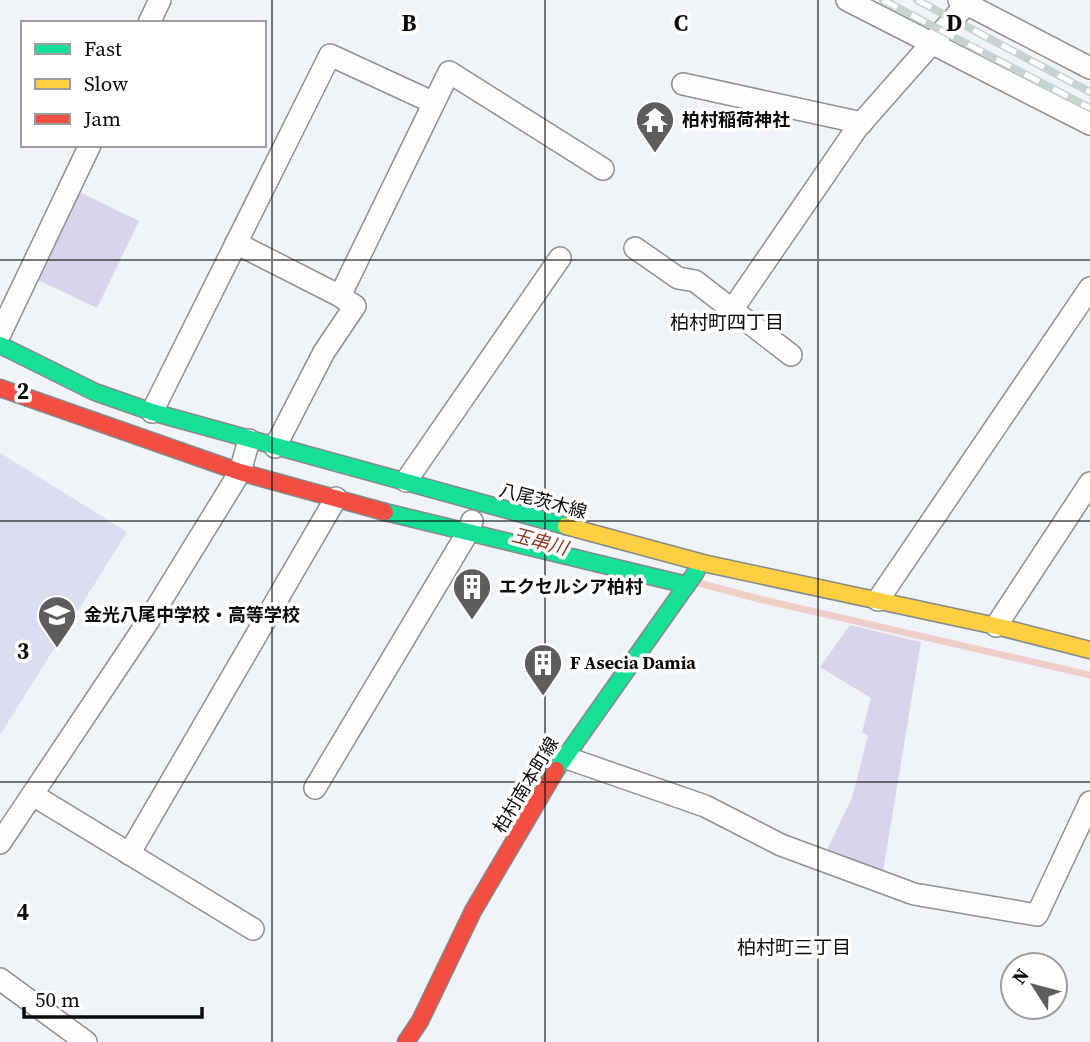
<svg xmlns="http://www.w3.org/2000/svg" width="1090" height="1042" font-family="'Source Serif 4','Noto Sans JP',serif">
	<rect width="100%" height="100%" fill="#f0f4f9"/>
	<g fill="#d7d4ec">
		<polygon points="77,191 139,221 97,308 36,279"/>
		<polygon points="850,625 921,642 883,872 826,852 852,798 868,736 862,732 871,698 820,667"/>
	</g>
	<polygon fill="#ddddf1" points="0,453 127,532 0,735"/>
	<g fill="none" stroke-linecap="round" stroke-linejoin="round">
		<polyline stroke="#efceca" stroke-width="7" points="699,583 759,599 1090,675"/>
		<g stroke="#8e9092" stroke-width="24">
			<g id="street">
				<polyline points="847,0 1090,124"/>
				<polyline points="959,0 1090,68"/>
				<polyline points="149,23 160,0"/>
				<polyline points="683,84 862,123"/>
				<polyline points="236,243 340,296"/>
				<polyline points="635,248 678,278 695,281 791,355"/>
				<polyline points="732,310 857,128 970,0"/>
				<polyline points="0,334 90,145"/>
				<polyline points="152,412 330,55 432,102"/>
				<polyline points="275,447 324,352 355,306 340,296 449,72 603,169"/>
				<polyline points="406,481 560,258"/>
				<polyline points="878,600 1090,288"/>
				<polyline points="996,626 1090,483"/>
				<polyline points="564,757 705,806 781,845 914,894 1037,915 1090,802"/>
				<polyline points="315,788 468,532 472,521"/>
				<polyline points="33,795 253,929"/>
				<polyline points="0,843 149,620 240,472 249,440"/>
				<polyline points="129,854 336,498"/>
				<polyline points="0,979 86,1042"/>
			</g>
		</g>
		<g stroke="#858789" stroke-width="19">
			<g id="fast">
				<polyline points="0,345 95,392 152,412 566,526"/>
				<polyline points="385,512 687,585"/>
				<polyline points="556,770 696,572"/>
			</g>
		</g>
		<g stroke="#858789" stroke-width="19">
			<polyline id="slow" points="566,526 703,563 996,626 1090,650"/>
		</g>
		<g stroke="#858789" stroke-width="19">
			<g id="jam">
				<polyline points="0,388 240,472 385,512"/>
				<polyline points="406,1042 420,1021 473,911 556,770"/>
			</g>
		</g>
		<use href="#street" stroke="#fdfdfe" stroke-width="21"/>
		<use href="#fast" stroke="#16e098" stroke-width="16"/>
		<use href="#slow" stroke="#ffcf43" stroke-width="16"/>
		<use href="#jam" stroke="#f24e42" stroke-width="16"/>
		<g stroke="#c5d4d0" stroke-width="8">
			<g id="rail">
				<polyline points="883,0 1090,108"/>
				<polyline points="917,0 1090,92"/>
			</g>
		</g>
		<use href="#rail" stroke="#fff" stroke-width="5" stroke-dasharray="16" stroke-linecap="butt"/>
	</g>
	<path fill="none" stroke="#0b0b0b" stroke-width="2" stroke-opacity="0.55" d="M272 0V1042M545 0V1042M818 0V1042M0 260H1090M0 521H1090M0 782H1090"/>
	<defs>
		<g id="temple-pin" transform="scale(2.0125)"><path d="M0 17L-7.5 6A9.5 9.5 0 1 1 7.5 6Z" fill="#5b5d5e" stroke="#fff"/><path d="M0-6L5-2H3V0L6.5 2.5H4V6H1.5V3h-3V6H-4V2.5H-6.5L-3 0V-2H-5Z" fill="#fff"/></g>
		<g id="building-pin" transform="scale(2.0125)"><path d="M0 17L-7.5 6A9.5 9.5 0 1 1 7.5 6Z" fill="#5b5d5e" stroke="#fff"/><path d="M-4-6H4V6H1V3H-1V6H-4ZM-2.5-4.3h1.7v1.8h-1.7ZM.8-4.3h1.7v1.8H.8ZM-2.5-1h1.7V.8h-1.7ZM.8-1h1.7V.8H.8Z" fill="#fff"/></g>
		<g id="school-pin" transform="scale(2.0125)"><path d="M0 17L-7.5 6A9.5 9.5 0 1 1 7.5 6Z" fill="#5b5d5e" stroke="#fff"/><path d="M0-5L7-2L0 1L-7-2ZM-4 1L0 2.5L4 1V4Q0 6-4 4Z" fill="#fff"/></g>
	</defs>
	<g fill-rule="evenodd">
		<use href="#temple-pin" x="655" y="120"/>
		<use href="#building-pin" x="472" y="587"/>
		<use href="#school-pin" x="57" y="615"/>
		<use href="#building-pin" x="543" y="663"/>
	</g>
	<g text-anchor="middle" stroke-width="7" stroke-linejoin="round" paint-order="stroke">
		<g font-size="18" font-weight="bold" fill="#0b0b0b" stroke="#fff" text-anchor="start">
			<text x="682" y="126">柏村稲荷神社</text>
			<text x="499" y="593">エクセルシア柏村</text>
			<text x="84" y="621">金光八尾中学校・高等学校</text>
			<text x="570" y="669">F Asecia Damia</text>
		</g>
		<g font-size="18" fill="#0b0b0b" stroke="#fff">
			<text transform="translate(543 501) rotate(15)" y="6">八尾茨木線</text>
			<text transform="translate(526 785) rotate(-59)" y="6">柏村南本町線</text>
		</g>
		<g font-size="19" fill="#0b0b0b" stroke="#fff">
			<text x="727" y="329">柏村町四丁目</text>
			<text x="794" y="954">柏村町三丁目</text>
		</g>
		<g font-size="19" font-style="italic" fill="#8d3725" stroke="#fff">
			<text transform="translate(540 541) rotate(15)" y="7">玉串川</text>
		</g>
	</g>
	<g font-size="23" text-anchor="middle" font-weight="bold" fill="#0b0b0b" stroke="#fff" stroke-width="7" stroke-linejoin="round" paint-order="stroke">
		<text x="409" y="31">B</text>
		<text x="681" y="31">C</text>
		<text x="954" y="31">D</text>
		<text x="23" y="399">2</text>
		<text x="23" y="659">3</text>
		<text x="23" y="920">4</text>
	</g>
	<rect x="21" y="21" width="245" height="126" fill="#ffffff" stroke="#9d9d9d" stroke-width="2"/>
	<rect x="35" y="44" width="35" height="10" fill="#16e098" stroke="#9d9d9d" stroke-width="2"/>
	<text x="84" y="56" font-size="21" fill="#0b0b0b">Fast</text>
	<rect x="35" y="79" width="35" height="10" fill="#ffcf43" stroke="#9d9d9d" stroke-width="2"/>
	<text x="84" y="91" font-size="21" fill="#0b0b0b">Slow</text>
	<rect x="35" y="114" width="35" height="10" fill="#f24e42" stroke="#9d9d9d" stroke-width="2"/>
	<text x="84" y="126" font-size="21" fill="#0b0b0b">Jam</text>
	<g transform="translate(1034 986) rotate(306)"><circle r="33" fill="#ffffff" stroke="#9d9d9d" stroke-width="2"/>
	<path d="M0-5L12 26L0 18L-12 26Z" fill="#5b5d5e"/>
	<text y="-10" font-size="19" font-weight="bold" text-anchor="middle" fill="#0b0b0b">N</text>
	</g>
	<path d="M24 1007v10h178v-10" fill="none" stroke="#0b0b0b" stroke-width="3.5"/>
	<text x="35" y="1007" font-size="21" fill="#0b0b0b" stroke="#ffffff" stroke-width="5" paint-order="stroke">50 m</text>
</svg>
